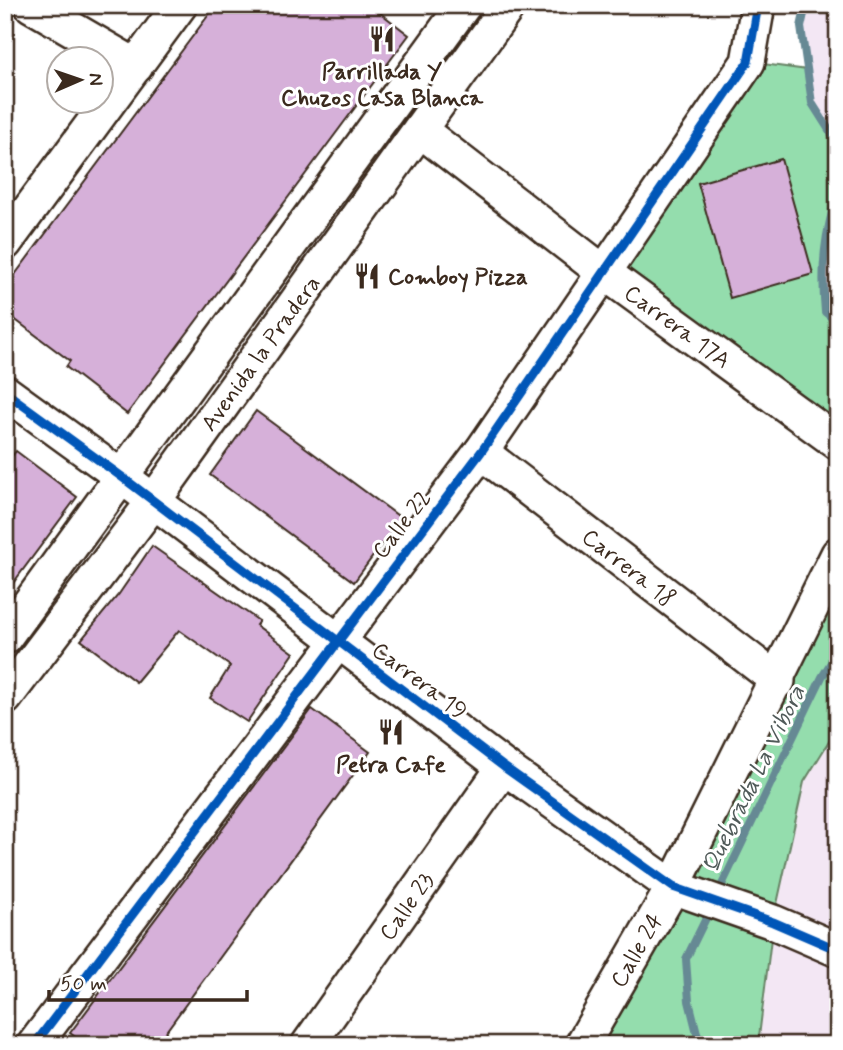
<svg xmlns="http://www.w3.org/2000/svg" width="843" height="1050" font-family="Mynerve,sans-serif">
	<rect width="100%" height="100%" fill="#fff"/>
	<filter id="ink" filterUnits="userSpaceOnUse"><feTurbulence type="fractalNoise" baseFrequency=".0143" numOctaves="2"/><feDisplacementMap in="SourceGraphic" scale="14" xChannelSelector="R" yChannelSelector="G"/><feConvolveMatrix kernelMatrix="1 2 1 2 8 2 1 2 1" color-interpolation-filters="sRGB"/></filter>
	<g filter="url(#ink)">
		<g fill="#f3e7f4">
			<polygon points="806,5 838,5 838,144 812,103 801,27"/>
			<polygon points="838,193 838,323 825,312 822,274 826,228"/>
			<polygon points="838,727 838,1045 758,1045 773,922 804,782"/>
		</g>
		<g fill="#94ddad" stroke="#688466" stroke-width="2">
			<polygon points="748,62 807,70 812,103 838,144 838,193 826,228 822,274 825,312 838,323 838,443 602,271"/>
			<polygon points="838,554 838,727 804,782 773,922 758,1045 598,1045"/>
		</g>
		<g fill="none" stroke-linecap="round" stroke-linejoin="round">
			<g stroke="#668994" stroke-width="8">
				<polyline points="806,5 801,27 812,103 838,144"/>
				<path d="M838 193C824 233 821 269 825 312L838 323"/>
				<polyline points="718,893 822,677 838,651"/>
				<polyline points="700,1045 689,1001 686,959 711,908"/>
			</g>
		</g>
		<g fill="#d6b0d9" stroke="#3b2a1e" stroke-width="2">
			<polygon points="216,5 370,5 409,35 127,414 66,367 70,361 5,312 5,288"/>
			<polygon points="781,159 813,274 730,298 698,183"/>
			<polygon points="256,411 401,518 354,582 210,475"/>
			<polygon points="16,451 77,497 5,594 5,465"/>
			<polygon points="152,546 259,621 256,625 294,653 247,722 210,698 230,666 179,630 136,682 81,640 119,594"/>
			<polygon points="312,709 370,752 156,1045 86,1045 70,1033"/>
		</g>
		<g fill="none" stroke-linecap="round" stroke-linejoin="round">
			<g stroke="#3b2a1e" stroke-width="38">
				<g id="minor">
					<polyline points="31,5 136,66"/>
					<polyline points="420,130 602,271 838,443"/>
					<polyline points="5,243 180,5"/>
					<polyline points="5,392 122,477 504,767 673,887 773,922 838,950"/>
					<polyline points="481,452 778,681"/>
					<polyline points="5,637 464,5"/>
					<polyline points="5,698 153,502 509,5"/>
					<polyline points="34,1045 481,452 748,62 758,5"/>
					<polyline points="308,1045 504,767"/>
					<polyline points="582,1045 673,887 838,554"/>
				</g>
			</g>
			<use href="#minor" stroke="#fff" stroke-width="33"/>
			<g stroke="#fff" stroke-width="13">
				<g id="cycleway">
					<polyline points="5,392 122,477 504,767 673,887 773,922 838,950"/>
					<polyline points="34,1045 481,452 748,62 758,5"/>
				</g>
			</g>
			<use href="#cycleway" stroke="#0057b8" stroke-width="9"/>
		</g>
	</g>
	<defs>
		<g id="restaurant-bare" transform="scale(2.1)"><path d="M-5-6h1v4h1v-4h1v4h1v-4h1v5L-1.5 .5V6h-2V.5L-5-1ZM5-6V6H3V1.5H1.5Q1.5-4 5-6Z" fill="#3b2a1e" stroke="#fff" stroke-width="2.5" paint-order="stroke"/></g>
	</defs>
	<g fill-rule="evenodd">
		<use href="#restaurant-bare" x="382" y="39"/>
		<use href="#restaurant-bare" x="367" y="276"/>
		<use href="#restaurant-bare" x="391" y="732"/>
	</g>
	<g text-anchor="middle" stroke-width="6" stroke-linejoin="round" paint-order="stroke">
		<g font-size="23" font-weight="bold" fill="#3b2a1e" stroke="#fff">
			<text x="382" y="79">Parrillada Y<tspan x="382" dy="26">Chuzos Casa Blanca</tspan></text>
			<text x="388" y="284" text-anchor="start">Comboy Pizza</text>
			<text x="391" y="772">Petra Cafe</text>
		</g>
		<g font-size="23" fill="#3b2a1e" stroke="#fff">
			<text transform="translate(678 326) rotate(36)" y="8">Carrera 17A</text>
			<text transform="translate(260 353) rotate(-54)" y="8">Avenida la Pradera</text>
			<text transform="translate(401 524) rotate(-52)" y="8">Calle 22</text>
			<text transform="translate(629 567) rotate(38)" y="8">Carrera 18</text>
			<text transform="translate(420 680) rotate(37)" y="8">Carrera 19</text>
			<text transform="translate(406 906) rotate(-55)" y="8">Calle 23</text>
			<text transform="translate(636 950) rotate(-60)" y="8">Calle 24</text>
		</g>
		<g font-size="24" font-style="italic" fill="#505a59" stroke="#fff">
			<text transform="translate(753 779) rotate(-64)" y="8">Quebrada La Vibora</text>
		</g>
	</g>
	<rect width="843" height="1050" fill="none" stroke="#fff" stroke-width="28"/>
	<rect x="14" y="14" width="815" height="1022" fill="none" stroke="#3b2a1e" stroke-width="2.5" filter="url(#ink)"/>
	<g transform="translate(80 80) rotate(88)"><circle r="33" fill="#ffffff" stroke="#b1aaa5" stroke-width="2"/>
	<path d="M0-5L12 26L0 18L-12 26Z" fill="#3b2a1e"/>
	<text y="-10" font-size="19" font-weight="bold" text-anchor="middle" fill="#3b2a1e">N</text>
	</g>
	<path d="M49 990v10h198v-10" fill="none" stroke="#3b2a1e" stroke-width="3.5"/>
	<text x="60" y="990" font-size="21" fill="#3b2a1e" stroke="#ffffff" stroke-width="5" paint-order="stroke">50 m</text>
</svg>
